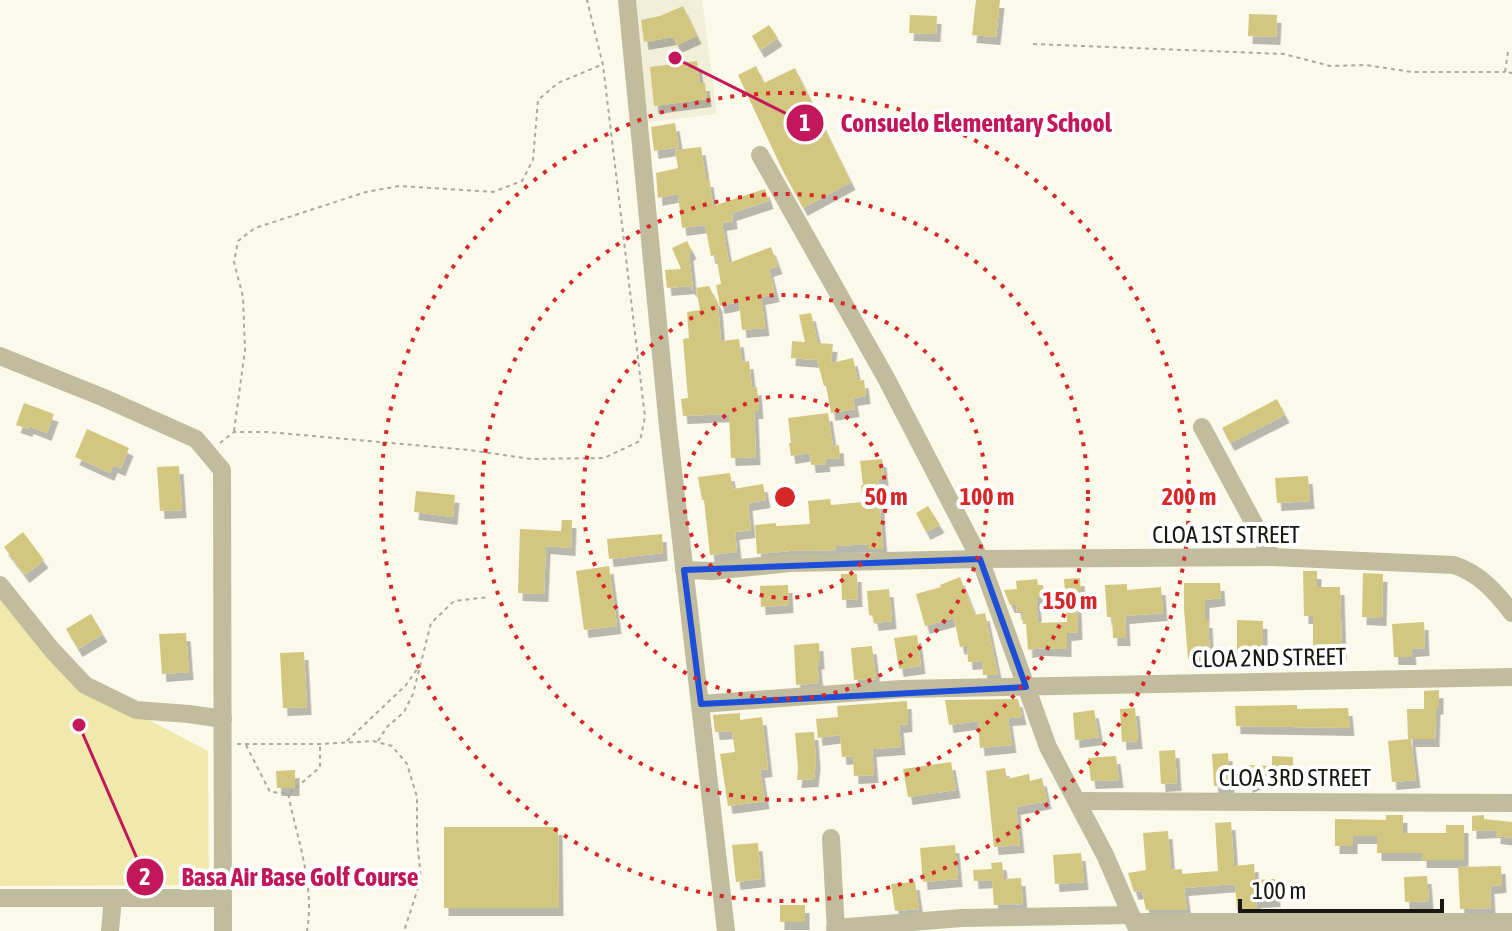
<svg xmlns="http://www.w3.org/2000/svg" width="1512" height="931" font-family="'Asap Condensed',sans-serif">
	<defs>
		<filter id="shadow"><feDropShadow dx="4.5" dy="8" stdDeviation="0" flood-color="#0004"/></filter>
	</defs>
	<rect width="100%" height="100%" fill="#fbf9ea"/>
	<polygon fill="#f2efd9" points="645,0 702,0 717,114 648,122 633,1"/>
	<polygon fill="#f1e8ac" points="0,592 109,699 208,751 209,885 0,886"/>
	<g fill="#d3c77f" filter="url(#shadow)">
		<polygon points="976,0 1000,0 996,37 972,35"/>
		<polygon points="683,6 697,36 677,45 673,37 644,42 641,20 660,16"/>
		<polygon points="1249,14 1277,15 1276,37 1248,36"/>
		<polygon points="910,15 937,16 936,34 909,33"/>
		<polygon points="769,25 778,38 760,50 752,36"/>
		<polygon points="697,61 700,83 705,83 707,99 654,106 650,67"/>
		<polygon points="756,66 764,83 795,68 851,182 803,208 782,169 738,75"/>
		<polygon points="675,123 679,147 654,151 651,127"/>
		<polygon points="701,147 706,179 709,179 713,206 765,189 769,201 732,213 733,221 722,223 729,263 771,247 778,266 769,269 775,294 761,297 765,328 742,330 739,302 720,306 716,285 721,284 716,255 711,256 705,225 682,228 678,194 658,198 656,173 678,168 675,150"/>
		<polygon points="687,241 692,251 689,253 693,290 690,286 667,288 665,270 681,269 672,248"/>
		<polygon points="709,286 718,304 721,341 739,339 742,362 749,361 752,388 757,387 759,411 754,411 756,457 731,458 729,414 683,416 681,399 688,398 683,339 689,338 687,312 700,310 696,288"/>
		<polygon points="811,313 818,343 833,344 831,363 853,358 858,381 864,380 866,396 853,398 855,409 831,413 826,386 824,386 817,360 791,358 792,341 805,342 799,315"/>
		<polygon points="1277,399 1285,415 1230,443 1222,428"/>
		<polygon points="24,403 54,414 47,433 29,426 28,429 16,425"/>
		<polygon points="828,413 833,446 839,445 840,458 825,459 826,464 811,465 810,453 791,456 789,443 791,443 788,418"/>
		<polygon points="87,429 129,448 121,468 113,465 110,473 75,457"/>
		<polygon points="882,459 884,478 878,479 883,549 868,549 868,544 835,546 836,550 790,551 757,554 755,525 776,523 776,526 810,524 808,501 830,499 831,505 863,502 861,486 863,485 860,461"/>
		<polygon points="179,466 182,510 160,511 157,467"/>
		<polygon points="730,473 733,489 763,484 766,500 748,503 751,530 735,532 737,552 710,555 704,500 702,500 698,477"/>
		<polygon points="1308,476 1310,501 1277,503 1275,478"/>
		<polygon points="416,491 455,495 453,517 414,512"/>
		<polygon points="928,506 940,525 926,532 916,513"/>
		<polygon points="562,520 572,520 571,548 546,546 544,594 518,593 520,529 561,531"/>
		<polygon points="23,532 44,560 25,575 4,547"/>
		<polygon points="662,534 663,553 609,559 607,539"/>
		<polygon points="609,566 617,626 584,630 576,571"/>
		<polygon points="1303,571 1317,571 1317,587 1340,587 1342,653 1313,652 1313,616 1304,616"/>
		<polygon points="1363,573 1383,574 1382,618 1362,617"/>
		<polygon points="841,574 857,574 858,599 842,600"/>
		<polygon points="960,577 975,615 985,613 998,675 983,675 982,661 968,662 967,645 960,647 954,618 925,626 916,594 941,587 940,585"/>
		<polygon points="1080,578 1082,605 1077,605 1078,632 1067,633 1067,649 1041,648 1028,650 1026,624 1023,624 1022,612 1017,612 1016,605 1010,605 1004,590 1017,589 1016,581 1037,579 1038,585 1043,585 1044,598 1036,598 1038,623 1067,622 1064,579"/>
		<polygon points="1184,583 1220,583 1221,598 1205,600 1205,620 1208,620 1210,657 1188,659 1184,609"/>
		<polygon points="1127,584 1127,590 1161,587 1163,613 1125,616 1126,638 1113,638 1112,617 1107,617 1105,585"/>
		<polygon points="788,585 789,605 761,607 760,586"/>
		<polygon points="889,589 892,621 874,623 873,616 869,615 867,591"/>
		<polygon points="91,614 103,634 78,649 66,629"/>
		<polygon points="1237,620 1263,621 1263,654 1237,654"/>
		<polygon points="1424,622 1425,648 1411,649 1412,657 1394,657 1392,624"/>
		<polygon points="186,633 189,672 162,674 159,634"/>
		<polygon points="917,635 921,666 899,669 894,638"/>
		<polygon points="819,643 820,661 817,662 819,683 796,685 794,645"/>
		<polygon points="872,646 876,679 854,680 851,648"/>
		<polygon points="304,652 307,707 283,708 280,653"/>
		<polygon points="1439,690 1439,706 1436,707 1435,739 1411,739 1416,780 1392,782 1388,741 1410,739 1408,739 1407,709 1424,709 1424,691"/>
		<polygon points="1018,699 1022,717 1008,718 1012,745 980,748 978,721 949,725 945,700"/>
		<polygon points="907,701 908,724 899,725 901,747 872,749 874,775 854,776 853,756 842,757 840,735 818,738 816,719 838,717 837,706"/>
		<polygon points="1297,705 1297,709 1348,708 1350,728 1236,726 1235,706"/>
		<polygon points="1135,708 1138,741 1122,742 1120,709"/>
		<polygon points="1094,710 1099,737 1075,740 1073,713"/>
		<polygon points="740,713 740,720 762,717 768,769 760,770 765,801 728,806 720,754 735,752 732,731 715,732 713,715"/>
		<polygon points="814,732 816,761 814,779 797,780 798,768 795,733"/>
		<polygon points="1175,750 1177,783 1161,784 1159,751"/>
		<polygon points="1228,753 1230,785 1214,786 1212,754"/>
		<polygon points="1116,756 1119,780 1091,781 1088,758"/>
		<polygon points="1272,756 1293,757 1293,779 1269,777 1248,785 1248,765 1272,766"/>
		<polygon points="951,762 956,790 908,797 903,769"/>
		<polygon points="1005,768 1007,779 1029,774 1030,781 1042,778 1047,801 1016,807 1020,845 994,847 986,771"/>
		<polygon points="295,770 295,788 277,788 276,771"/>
		<polygon points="1386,815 1403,815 1403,833 1446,833 1446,825 1464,825 1464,860 1422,860 1422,853 1377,853 1377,836 1353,836 1353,846 1335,846 1335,819 1386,820"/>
		<polygon points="1484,815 1484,819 1512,822 1512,838 1496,836 1496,830 1472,831 1472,816"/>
		<polygon points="1231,822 1234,866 1254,864 1255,880 1275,879 1276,899 1256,900 1257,910 1237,910 1235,884 1184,888 1187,910 1146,910 1142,891 1134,892 1128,873 1146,870 1143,833 1168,831 1171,870 1182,869 1182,874 1218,871 1215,823"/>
		<polygon points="444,827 558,827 559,908 444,908"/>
		<polygon points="758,843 761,879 736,882 732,845"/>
		<polygon points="955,845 958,879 923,882 920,848"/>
		<polygon points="1081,853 1084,882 1055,884 1053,855"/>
		<polygon points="1002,862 1004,879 1021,878 1023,904 994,905 992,880 974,881 973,870 992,869 991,863"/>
		<polygon points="1501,866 1502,885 1490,886 1491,908 1460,909 1458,867"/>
		<polygon points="1427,876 1429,901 1405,902 1404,877"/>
		<polygon points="915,882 919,909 895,911 891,884"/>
		<rect x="780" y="905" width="25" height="17"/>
	</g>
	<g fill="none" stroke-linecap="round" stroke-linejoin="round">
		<g stroke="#aba99e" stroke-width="2" stroke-dasharray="4 4" stroke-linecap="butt">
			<polyline points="1033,44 1284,54 1330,66 1366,65 1412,72 1505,72"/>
			<polyline points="1508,52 1505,72 1512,73"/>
			<polyline points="234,431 245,350 243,297 234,262 238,241 255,228 366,192 399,186 493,192 522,181 533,160 538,100 558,83 601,65"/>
			<polyline points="220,443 234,432 268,432 469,450 531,459 604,458 640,441 645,417 603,65 587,0"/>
			<polyline points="347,741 406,685 420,665"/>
			<polyline points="378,741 387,727 404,712 413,694 431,623 454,601 489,597"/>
			<polyline points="237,744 320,744 373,741 392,746 407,764 417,797 417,839 421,879 404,931"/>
			<path d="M246 745 270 792 288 793C297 839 315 885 307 931"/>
			<polyline points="290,793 320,767 320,745"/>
		</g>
		<g stroke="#c1bc9d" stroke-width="18">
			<polyline points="627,0 668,427 726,931"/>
			<polyline points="760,155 886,378 980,559 1048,747 1105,855 1138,931"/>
			<polyline points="0,356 102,397 196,439 222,470 223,931"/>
			<polyline points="1202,427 1272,557"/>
			<path d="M684 570 712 571 790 563 980 559 1272 557 1454 565C1479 573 1496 592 1512 613"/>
			<polyline points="0,585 52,650 85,685 136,710 189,714 223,719"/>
			<polyline points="701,704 901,689 1512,677"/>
			<polyline points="1078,801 1512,803"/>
			<polyline points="831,838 836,931"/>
			<polyline points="0,898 223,898"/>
			<polyline points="1134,922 1512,922"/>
			<polyline points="835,928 962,918 1131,915"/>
			<polyline points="110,931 113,898"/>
		</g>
	</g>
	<path fill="none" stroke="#1d4ed8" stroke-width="6" stroke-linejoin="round" d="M980 559 1026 687 701 704 684 570Z"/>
	<g fill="none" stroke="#d62828" stroke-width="4" stroke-dasharray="4 8">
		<circle cx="785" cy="497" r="101"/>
		<circle cx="785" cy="497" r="202"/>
		<circle cx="785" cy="497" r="303"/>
		<circle cx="785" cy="497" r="404"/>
	</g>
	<g text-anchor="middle" stroke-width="8" stroke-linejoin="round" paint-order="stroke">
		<g font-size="24" fill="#181712" stroke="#fff">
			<text x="1226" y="543">CLOA 1ST STREET</text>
			<text transform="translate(1269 658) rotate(-1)" y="8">CLOA 2ND STREET</text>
			<text x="1295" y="786">CLOA 3RD STREET</text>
		</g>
	</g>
	<circle cx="785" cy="497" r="12" fill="#d62828" stroke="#fff" stroke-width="4"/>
	<g font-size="24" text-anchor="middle" font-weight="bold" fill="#d62828" stroke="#fff" stroke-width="8" stroke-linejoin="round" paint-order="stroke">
		<text x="886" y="505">50 m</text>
		<text x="987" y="505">100 m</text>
		<text x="1189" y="505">200 m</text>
		<text x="1070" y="609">150 m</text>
	</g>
	<path fill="none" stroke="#c2185b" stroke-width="3" d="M675 58L805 123M79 725L145 877"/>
	<g fill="#c2185b" stroke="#fff" stroke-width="3">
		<circle cx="675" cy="58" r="8"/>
		<circle cx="79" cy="725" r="8"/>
		<circle cx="805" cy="123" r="20"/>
		<circle cx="145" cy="877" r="20"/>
	</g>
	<g font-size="24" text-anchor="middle" font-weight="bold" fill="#fff">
		<text x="805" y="131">1</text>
		<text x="145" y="885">2</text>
	</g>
	<g font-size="26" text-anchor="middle" font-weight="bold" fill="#c2185b" stroke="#fff" stroke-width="8" stroke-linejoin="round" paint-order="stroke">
		<text x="976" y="132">Consuelo Elementary School</text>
		<text x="300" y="886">Basa Air Base Golf Course</text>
	</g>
	<path d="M1240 899v12h202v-12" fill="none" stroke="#181712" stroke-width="4"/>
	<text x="1252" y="899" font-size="24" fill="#181712" stroke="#ffffff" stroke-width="6" paint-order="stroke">100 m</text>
</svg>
